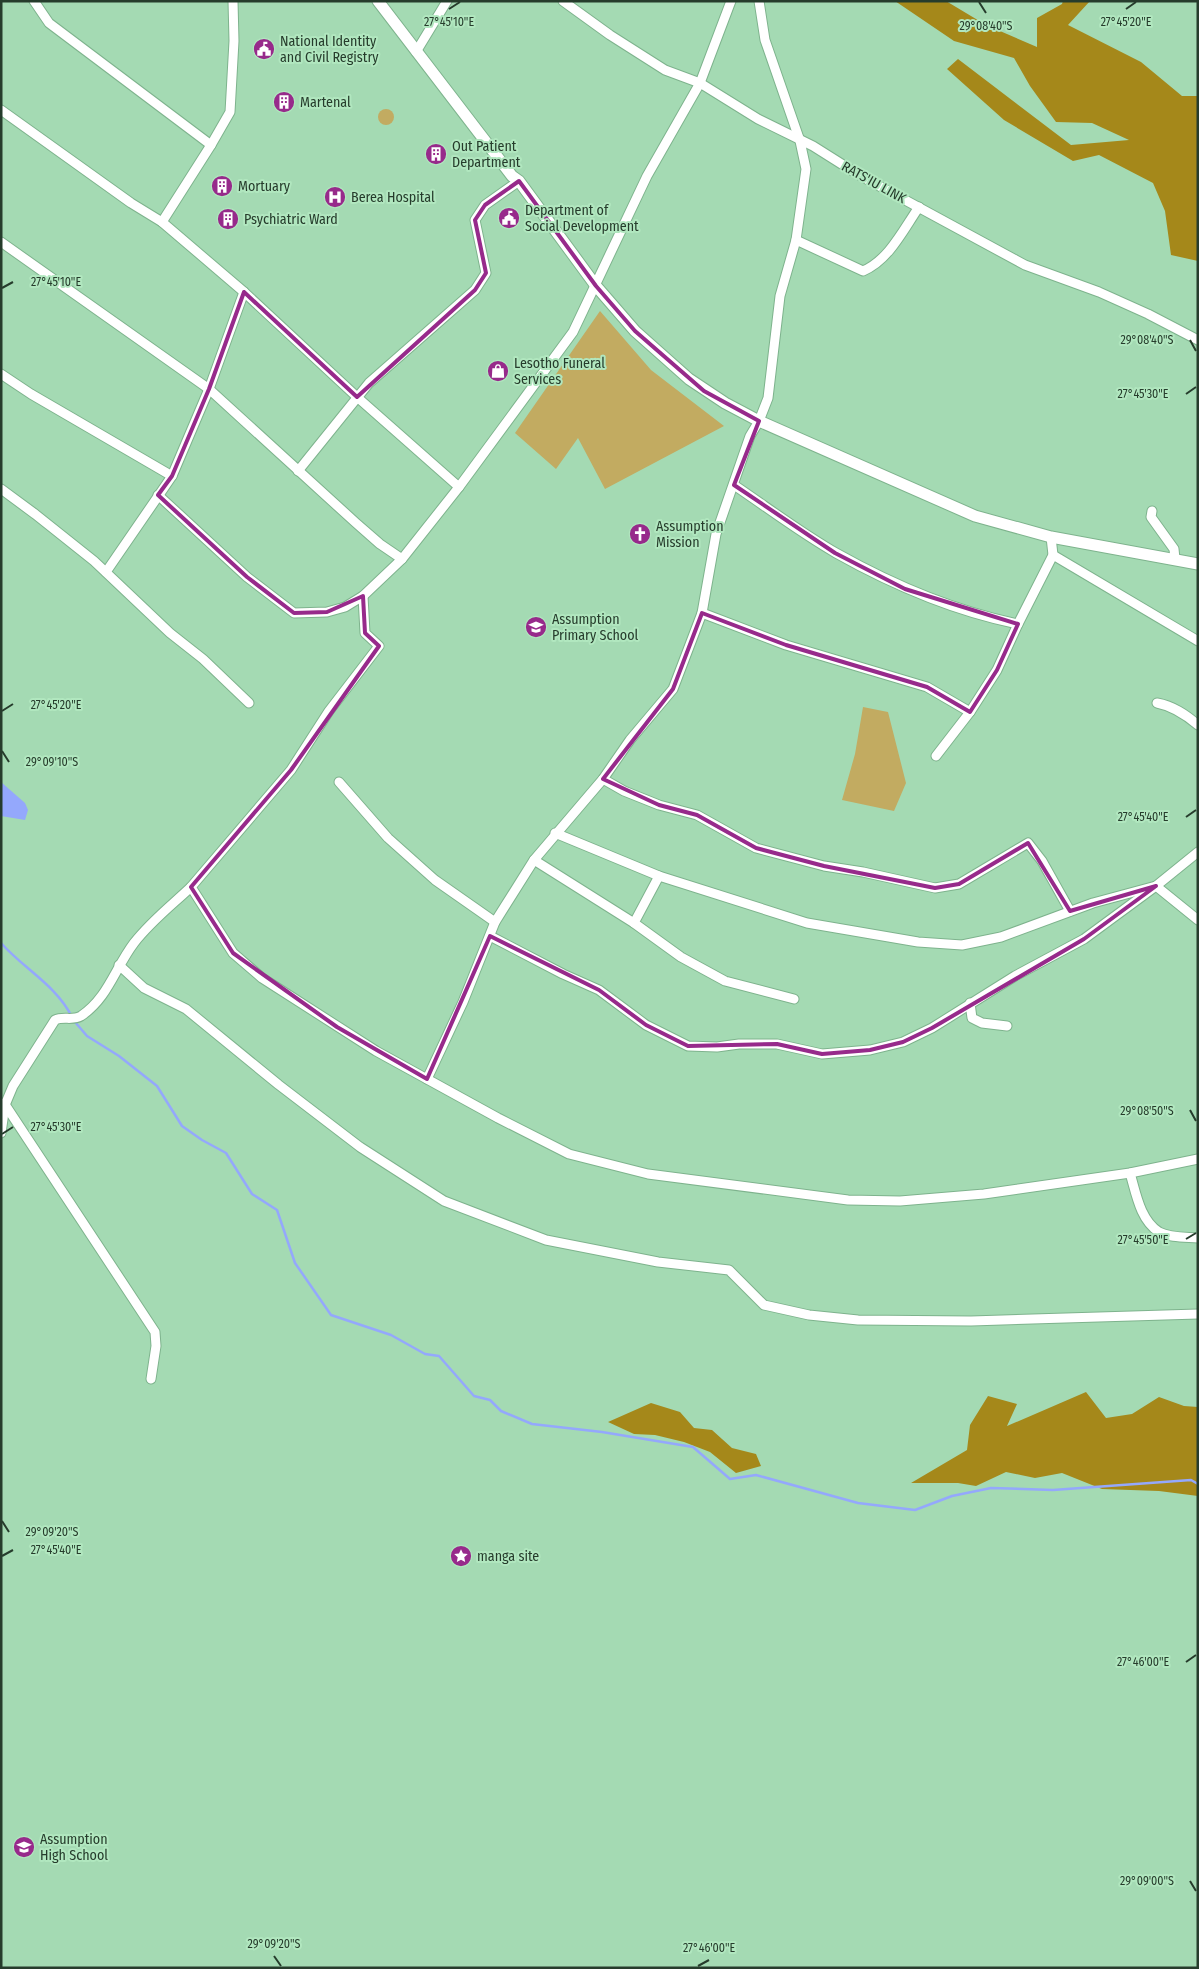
<svg xmlns="http://www.w3.org/2000/svg" width="1199" height="1969" font-family="'Fira Sans Condensed',sans-serif">
	<rect width="100%" height="100%" fill="#a4dab3"/>
	<g fill="#c2ab61">
		<circle cx="386" cy="117" r="8"/>
		<polygon points="600,311 651,370 724,426 605,489 578,438 556,469 515,433"/>
		<polygon points="863,707 888,712 906,783 894,811 842,800 855,754"/>
	</g>
	<g fill="#a5881a">
		<polygon points="895,1 946,1 986,25 1037,47 1037,18 1062,4 1063,1 1090,1 1068,25 1141,62 1182,96 1198,96 1198,261 1171,255 1165,211 1153,183 1099,155 1073,161 1004,120 947,69 958,59 1071,145 1129,140 1092,123 1056,122 1030,86 1014,58 954,41"/>
		<polygon points="1086,1392 1106,1418 1132,1414 1159,1397 1184,1406 1198,1407 1198,1496 1159,1491 1102,1489 1062,1473 1035,1478 1006,1472 976,1486 958,1483 911,1483 967,1450 970,1425 988,1396 1017,1404 1007,1426"/>
		<polygon points="651,1403 680,1412 694,1428 712,1430 732,1448 756,1454 761,1466 736,1473 710,1452 684,1442 655,1435 634,1434 608,1422"/>
	</g>
	<polygon fill="#94a8fc" points="1,782 25,803 28,810 25,820 1,816"/>
	<g fill="none" stroke-linecap="round" stroke-linejoin="round">
		<g stroke="#94a8fc" stroke-width="2.5">
			<path d="M1 943C24 969 56 985 72 1017"/>
			<polyline points="75,1022 87,1036 119,1056 157,1086 182,1126 202,1140 226,1153 252,1194 277,1210 295,1263 331,1315 391,1335 425,1354 439,1356 474,1396 490,1400 501,1411 532,1424 602,1432 693,1447 730,1479 756,1475 858,1503 915,1510 952,1496 991,1488 1053,1490 1191,1480 1198,1484"/>
		</g>
		<g stroke="#7eb38d" stroke-width="11">
			<g id="minor">
				<polyline points="34,1 49,23 211,145"/>
				<polyline points="563,1 610,35 665,70 700,83 758,119 813,146 859,175 1025,265 1099,292 1148,314 1198,340"/>
				<polyline points="416,52 447,1"/>
				<polyline points="1,110 131,203 162,222 244,292 357,397 459,487"/>
				<polyline points="162,222 211,145 230,112 234,41 233,1"/>
				<path d="M796 240 863 271C889 260 903 230 919 207"/>
				<polyline points="1,242 209,389 356,523 380,544 402,559"/>
				<polyline points="1,374 31,394 172,476"/>
				<polyline points="298,471 369,383 475,290 486,273 475,220 485,205 519,181"/>
				<path d="M734 485C768 508 801 533 836 553 893 585 954 611 1018 624"/>
				<polyline points="1,489 35,514 94,561 170,633 203,659 249,703"/>
				<polyline points="158,495 247,577 294,613 327,612 345,607 363,596 402,559 459,487 573,332 647,176 700,83 731,1"/>
				<polyline points="1152,511 1151,517 1174,549 1175,559"/>
				<polyline points="1053,555 1198,641"/>
				<polyline points="106,572 172,476 209,389 244,292"/>
				<polyline points="363,596 365,633 379,646 329,711 291,770 191,887 233,953 262,978 376,1051 498,1118 569,1154 648,1174 848,1200 900,1201 984,1194 1130,1173 1198,1159"/>
				<polyline points="702,613 786,645 927,687 970,712"/>
				<path d="M1157 703C1173 706 1185 714 1198 725"/>
				<polyline points="936,756 970,712 997,670 1018,624 1053,555 1051,537"/>
				<polyline points="603,779 624,791 659,805 697,815 756,848 824,866 863,872 935,888 959,884 1028,843 1042,861 1070,911"/>
				<polyline points="339,782 388,838 435,880 495,922"/>
				<polyline points="555,833 659,876 807,923 918,942 962,945 1001,937 1093,903 1156,886 1198,920"/>
				<polyline points="534,860 634,923"/>
				<polyline points="659,876 634,923 681,957 725,981 794,999"/>
				<polyline points="490,936 563,974 599,990 646,1025 688,1046 717,1047 739,1044 777,1044 822,1054 870,1050 903,1042 932,1028 1015,976 1084,939 1156,886 1198,852"/>
				<polyline points="119,965 144,988 186,1009 279,1085 360,1147 444,1201 546,1240 658,1262 729,1270 764,1305 809,1315 858,1320 971,1321 1198,1314"/>
				<polyline points="970,1003 972,1018 982,1023 1007,1026"/>
				<polyline points="427,1079 463,1002 495,922 534,860 603,779 630,740 673,689 702,613 716,534 750,436 759,421 768,398 780,296 796,240 806,169 800,141 765,40 759,1"/>
				<polyline points="4,1103 155,1332 156,1346 151,1379"/>
				<path d="M1 1133 5 1105 13 1086 55 1020C63 1016 73 1021 81 1016 108 998 115 968 134 943 151 921 172 905 191 887"/>
				<path d="M1130 1173C1136 1193 1140 1220 1159 1232 1170 1238 1186 1237 1198 1238"/>
			</g>
		</g>
		<g stroke="#7eb38d" stroke-width="13">
			<polyline id="major" points="378,1 512,176 519,181 596,286 635,331 689,379 725,403 759,421 975,516 1051,537 1198,564"/>
		</g>
		<use href="#minor" stroke="#fff" stroke-width="9"/>
		<use href="#major" stroke="#fff" stroke-width="11"/>
	</g>
	<path fill="none" stroke="#972a8b" stroke-width="4" stroke-linejoin="round" d="M519 181 596 286 635 331 704 391 759 421 734 485 835 553 905 589 1018 624 997 670 970 712 927 687 786 645 702 613 673 689 603 779 659 805 697 815 756 848 824 866 935 888 959 884 1028 843 1070 911 1156 886 1084 939 932 1028 903 1042 870 1050 822 1054 777 1044 688 1046 646 1025 599 990 490 936 427 1079 337 1027 233 953 191 887 291 770 379 646 365 633 363 596 327 612 294 613 247 577 158 495 172 476 209 389 244 292 357 397 475 290 486 273 475 220 485 205Z"/>
	<path fill="none" stroke="#263c2c" stroke-width="2" d="M979 2 986 13M449 9 460 2M1126 9 1136 2M2 288 13 282M1190 340 1196 351M1186 394 1196 387M2 711 13 704M2 751 9 762M1186 817 1196 810M1190 1110 1196 1121M2 1134 13 1127M1186 1239 1196 1233M2 1521 9 1532M2 1556 13 1550M1186 1662 1196 1655M1190 1881 1196 1891M274 1956 281 1966M698 1966 709 1960"/>
	<defs>
		<g id="civic-disc" transform="scale(1.125)"><circle r="9.5" fill="#972a8b" stroke="#b1e7bf"/><path d="M-.6-6.5H3V-4.5H.6V-3L4-1V1h2V6H-6V1h2V-1L-.6-3ZM-1.2 2.5V6h2.4V2.5Z" fill="#fff"/></g>
		<g id="building-disc" transform="scale(1.125)"><circle r="9.5" fill="#972a8b" stroke="#b1e7bf"/><path d="M-4-6H4V6H1V3H-1V6H-4ZM-2.5-4.3h1.7v1.8h-1.7ZM.8-4.3h1.7v1.8H.8ZM-2.5-1h1.7V.8h-1.7ZM.8-1h1.7V.8H.8Z" fill="#fff"/></g>
		<g id="hospital-disc" transform="scale(1.125)"><circle r="9.5" fill="#972a8b" stroke="#b1e7bf"/><path d="M-5-5h3v3.5h4V-5h3V5h-3V1.5h-4V5h-3Z" fill="#fff"/></g>
		<g id="shop-disc" transform="scale(1.125)"><circle r="9.5" fill="#972a8b" stroke="#b1e7bf"/><path d="M-5-2.5h2.3a2.7 3.5 0 0 1 5.4 0H5L5.5 6h-11ZM-1.5-2.5h3a1.5 2.3 0 0 0-3 0Z" fill="#fff"/></g>
		<g id="church-disc" transform="scale(1.125)"><circle r="9.5" fill="#972a8b" stroke="#b1e7bf"/><path d="M-1.2-6h2.4v3.5h3.3v2.4h-3.3V6h-2.4V-.1h-3.3v-2.4h3.3Z" fill="#fff"/></g>
		<g id="school-disc" transform="scale(1.125)"><circle r="9.5" fill="#972a8b" stroke="#b1e7bf"/><path d="M0-5L7-2L0 1L-7-2ZM-4 1L0 2.5L4 1V4Q0 6-4 4Z" fill="#fff"/></g>
		<g id="sight-disc" transform="scale(1.125)"><circle r="9.5" fill="#972a8b" stroke="#b1e7bf"/><path d="M0-6L1.8-2.2L6-1.7L2.9 1.2L3.7 5.4L0 3.3L-3.7 5.4L-2.9 1.2L-6-1.7L-1.8-2.2Z" fill="#fff"/></g>
	</defs>
	<g fill-rule="evenodd">
		<use href="#civic-disc" x="264" y="49"/>
		<use href="#building-disc" x="284" y="102"/>
		<use href="#building-disc" x="436" y="154"/>
		<use href="#building-disc" x="222" y="186"/>
		<use href="#hospital-disc" x="335" y="197"/>
		<use href="#civic-disc" x="509" y="218"/>
		<use href="#building-disc" x="228" y="219"/>
		<use href="#shop-disc" x="498" y="371"/>
		<use href="#church-disc" x="640" y="534"/>
		<use href="#school-disc" x="536" y="627"/>
		<use href="#sight-disc" x="461" y="1556"/>
		<use href="#school-disc" x="24" y="1847"/>
	</g>
	<g text-anchor="middle" stroke-width="4" stroke-linejoin="round" paint-order="stroke">
		<g font-size="14" fill="#263c2c" stroke="#b1e7bf" text-anchor="start">
			<text x="280" y="46">National Identity<tspan x="280" dy="16">and Civil Registry</tspan></text>
			<text x="300" y="107">Martenal</text>
			<text x="452" y="151">Out Patient<tspan x="452" dy="16">Department</tspan></text>
			<text x="238" y="191">Mortuary</text>
			<text x="351" y="202">Berea Hospital</text>
			<text x="525" y="215">Department of<tspan x="525" dy="16">Social Development</tspan></text>
			<text x="244" y="224">Psychiatric Ward</text>
			<text x="514" y="368">Lesotho Funeral<tspan x="514" dy="16">Services</tspan></text>
			<text x="656" y="531">Assumption<tspan x="656" dy="16">Mission</tspan></text>
			<text x="552" y="624">Assumption<tspan x="552" dy="16">Primary School</tspan></text>
			<text x="477" y="1561">manga site</text>
			<text x="40" y="1844">Assumption<tspan x="40" dy="16">High School</tspan></text>
		</g>
		<g font-size="14" fill="#263c2c" stroke="#b1e7bf">
			<text transform="translate(874 182) rotate(29)" y="5">RATS'IU LINK</text>
		</g>
	</g>
	<g font-size="12" text-anchor="middle" fill="#263c2c" stroke="#b1e7bf" stroke-width="4" stroke-linejoin="round" paint-order="stroke">
		<text x="449" y="26">27°45'10"E</text>
		<text x="1126" y="26">27°45'20"E</text>
		<text x="986" y="30">29°08'40"S</text>
		<text x="56" y="286">27°45'10"E</text>
		<text x="1147" y="344">29°08'40"S</text>
		<text x="1143" y="398">27°45'30"E</text>
		<text x="56" y="709">27°45'20"E</text>
		<text x="52" y="766">29°09'10"S</text>
		<text x="1143" y="821">27°45'40"E</text>
		<text x="1147" y="1115">29°08'50"S</text>
		<text x="56" y="1131">27°45'30"E</text>
		<text x="1143" y="1244">27°45'50"E</text>
		<text x="52" y="1536">29°09'20"S</text>
		<text x="56" y="1554">27°45'40"E</text>
		<text x="1143" y="1666">27°46'00"E</text>
		<text x="1147" y="1885">29°09'00"S</text>
		<text x="274" y="1948">29°09'20"S</text>
		<text x="709" y="1952">27°46'00"E</text>
	</g>
	<rect width="1199" height="1969" fill="none" stroke="#263c2c" stroke-width="5"/>
</svg>
